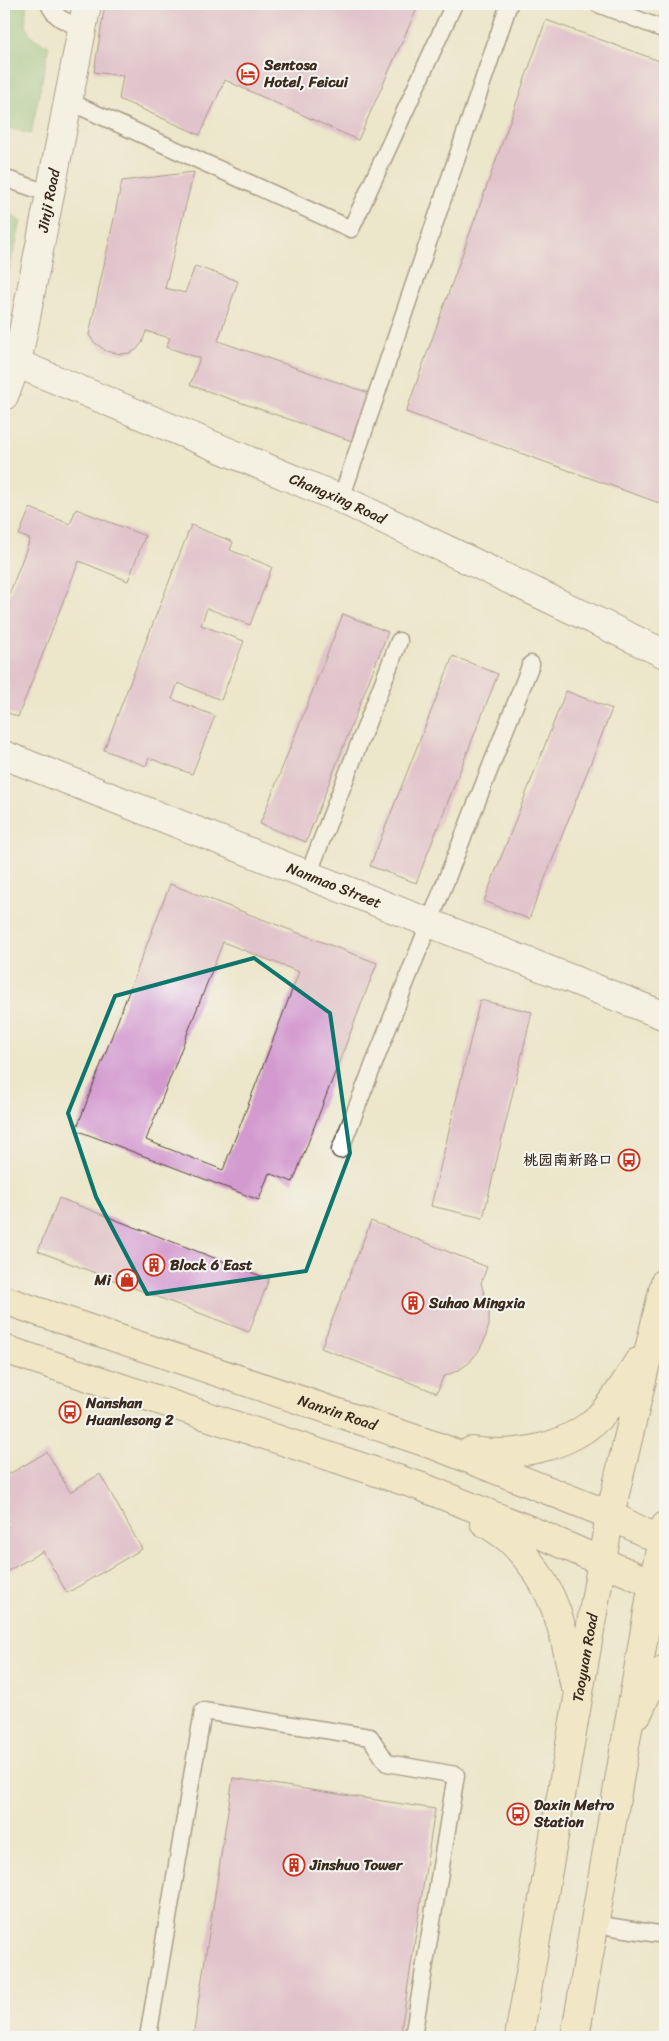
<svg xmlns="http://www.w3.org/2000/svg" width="669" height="2041" font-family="Sriracha,'LXGW WenKai TC',sans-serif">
	<rect width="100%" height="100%" fill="#f6f6f2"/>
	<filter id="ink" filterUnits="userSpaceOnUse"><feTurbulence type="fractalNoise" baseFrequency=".02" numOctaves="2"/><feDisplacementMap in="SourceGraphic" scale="10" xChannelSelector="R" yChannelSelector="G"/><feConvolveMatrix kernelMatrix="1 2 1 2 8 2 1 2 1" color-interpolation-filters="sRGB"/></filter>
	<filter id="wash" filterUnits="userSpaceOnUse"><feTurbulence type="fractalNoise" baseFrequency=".0096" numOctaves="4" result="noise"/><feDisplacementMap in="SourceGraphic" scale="20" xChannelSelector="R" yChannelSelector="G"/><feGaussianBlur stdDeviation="1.12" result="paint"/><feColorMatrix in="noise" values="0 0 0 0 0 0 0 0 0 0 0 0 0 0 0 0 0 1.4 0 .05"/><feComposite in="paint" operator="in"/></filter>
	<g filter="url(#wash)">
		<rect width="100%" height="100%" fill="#ece6cb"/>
		<g fill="#81ba78" stroke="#5e724b">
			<path d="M4 4H27C23 27 27 37 49 46L31 134 4 127Z"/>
			<polygon points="4,208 21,222 4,291"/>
		</g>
		<g id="blocks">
			<g fill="#d39acf" fill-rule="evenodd">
				<polygon points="105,4 419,4 358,140 225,80 200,135 119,99 123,76 94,72"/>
				<polygon points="546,20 665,63 665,505 406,412"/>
				<polygon points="194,172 165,288 185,293 195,266 238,281 218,341 369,393 352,441 190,385 200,358 166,347 170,338 146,331 142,343 136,350 130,353 121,354 106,351 94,342 89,335 122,181"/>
				<polygon points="30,508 70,524 76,509 145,536 128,581 79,561 18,717 4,711 4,608 30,539 19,535"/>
				<polygon points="191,525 233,542 230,550 272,567 250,625 207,608 201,625 244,641 221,700 178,683 172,699 215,716 192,774 149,758 146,766 104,750"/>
				<polygon points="343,614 388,632 306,842 260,824"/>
				<polygon points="453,656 498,674 416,883 370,866"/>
				<polygon points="566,691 612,709 529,919 484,901"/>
				<path d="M170 884 377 963 293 1182 269 1173 259 1200 76 1130ZM223 942 299 972 223 1170 146 1140Z"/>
				<polygon points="480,1000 532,1012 483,1218 431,1206"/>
				<polygon points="59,1198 269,1279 249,1332 38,1251"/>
				<polygon points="371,1221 487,1267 481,1283 489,1310 489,1325 485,1339 478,1352 469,1363 457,1371 443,1377 437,1393 321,1348"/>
				<polygon points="47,1452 70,1492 100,1474 142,1549 67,1593 43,1551 4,1573 4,1530 8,1527 4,1520 4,1477"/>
				<polygon points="233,1778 435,1809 400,2037 193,2037"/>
			</g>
		</g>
	</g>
	<g filter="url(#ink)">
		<use href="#blocks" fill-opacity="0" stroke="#564638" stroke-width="1"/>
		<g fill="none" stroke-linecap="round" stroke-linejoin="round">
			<g stroke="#564638" stroke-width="19">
				<g id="service">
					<path d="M49 4C55 19 67 22 82 28"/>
					<polyline points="598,4 665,30"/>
					<polyline points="68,101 351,229 454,4"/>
					<polyline points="4,178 50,194"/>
					<polyline points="341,499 509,4"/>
					<polyline points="308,875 399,641"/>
					<polyline points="340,1150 531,664"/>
					<polyline points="594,1924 665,1935"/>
					<polyline points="148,2037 203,1711 370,1737 387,1763 456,1775 413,2037"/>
				</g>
			</g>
			<g stroke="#564638" stroke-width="30">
				<g id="minor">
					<path id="s1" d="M4 396 17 363 87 4"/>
					<path id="s2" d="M4 755 665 1016"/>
				</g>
			</g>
			<g stroke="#564638" stroke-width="30">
				<g id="tertiary">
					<path id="s3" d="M4 358 341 499 665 654"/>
				</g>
			</g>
			<g stroke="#564638" stroke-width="30">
				<g id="secondary">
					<path id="s4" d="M4 1300 439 1447 610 1515 665 1543"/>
					<polyline points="4,1349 422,1487 532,1531 665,1589"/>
					<path d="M471 1451C515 1457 567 1449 600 1416 615 1400 627 1381 638 1362"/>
					<path d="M484 1522C493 1528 504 1534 512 1542 555 1585 563 1627 574 1683"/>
					<polyline points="638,1713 647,1693 665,1669"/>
					<path id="s5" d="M519 2037 610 1515 665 1282"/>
					<polyline points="575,2037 653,1583 665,1526"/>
				</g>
			</g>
			<use href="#service" stroke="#fff" stroke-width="16"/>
			<use href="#minor" stroke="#fff" stroke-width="28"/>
			<use href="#tertiary" stroke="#fff" stroke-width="28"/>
			<use href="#secondary" stroke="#f7e8c3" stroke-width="28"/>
		</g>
	</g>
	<path d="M0 0H669V2041H0ZM254 958 330 1013 350 1153 306 1271 147 1294 96 1197 68 1113 115 996Z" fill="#ece6cb" fill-opacity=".55" fill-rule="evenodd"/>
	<path fill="none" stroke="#0f766e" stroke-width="4" stroke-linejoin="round" d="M254 958 330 1013 350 1153 306 1271 147 1294 96 1197 68 1113 115 996Z"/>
	<defs>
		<g id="hotel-ring" transform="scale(1.125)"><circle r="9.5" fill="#f6f6f2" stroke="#c8321e" stroke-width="1.5"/><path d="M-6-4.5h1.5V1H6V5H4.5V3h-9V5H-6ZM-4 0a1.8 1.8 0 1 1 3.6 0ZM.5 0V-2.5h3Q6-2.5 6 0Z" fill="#c8321e"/></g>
		<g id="bus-ring" transform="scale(1.125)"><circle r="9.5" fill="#f6f6f2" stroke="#c8321e" stroke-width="1.5"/><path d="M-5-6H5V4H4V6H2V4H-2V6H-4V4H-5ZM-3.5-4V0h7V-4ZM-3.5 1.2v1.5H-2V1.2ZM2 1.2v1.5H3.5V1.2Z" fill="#c8321e"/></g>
		<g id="building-ring" transform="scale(1.125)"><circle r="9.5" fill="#f6f6f2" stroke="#c8321e" stroke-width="1.5"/><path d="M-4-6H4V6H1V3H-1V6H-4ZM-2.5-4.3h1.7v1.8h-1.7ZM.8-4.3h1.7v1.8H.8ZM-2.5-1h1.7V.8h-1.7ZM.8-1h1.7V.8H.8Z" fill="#c8321e"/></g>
		<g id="shop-ring" transform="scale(1.125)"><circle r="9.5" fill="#f6f6f2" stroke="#c8321e" stroke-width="1.5"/><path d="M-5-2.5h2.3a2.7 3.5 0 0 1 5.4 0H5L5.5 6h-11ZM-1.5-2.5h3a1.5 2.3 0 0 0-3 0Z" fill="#c8321e"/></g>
	</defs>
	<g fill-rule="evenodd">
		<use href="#hotel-ring" x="248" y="74"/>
		<use href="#bus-ring" x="629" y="1160"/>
		<use href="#building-ring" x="154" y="1265"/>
		<use href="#shop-ring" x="127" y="1280"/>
		<use href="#building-ring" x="413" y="1303"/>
		<use href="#bus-ring" x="70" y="1412"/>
		<use href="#bus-ring" x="518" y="1814"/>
		<use href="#building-ring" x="294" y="1865"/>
	</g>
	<g text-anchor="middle" stroke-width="4" stroke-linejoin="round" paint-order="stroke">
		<g font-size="15" font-weight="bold" fill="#3b2a1e" stroke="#f6f6f2" text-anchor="start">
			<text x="264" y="70">Sentosa<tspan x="264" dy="17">Hotel, Feicui</tspan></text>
			<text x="613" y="1165" text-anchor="end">桃园南新路口</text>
			<text x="170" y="1270">Block 6 East</text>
			<text x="111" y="1285" text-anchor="end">Mi</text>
			<text x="429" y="1308">Suhao Mingxia</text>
			<text x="86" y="1408">Nanshan<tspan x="86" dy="17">Huanlesong 2</tspan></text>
			<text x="534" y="1810">Daxin Metro<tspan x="534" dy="17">Station</tspan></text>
			<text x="310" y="1870">Jinshuo Tower</text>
		</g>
		<g font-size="15" fill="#3b2a1e" stroke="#f6f6f2">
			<text dy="5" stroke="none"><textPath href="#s1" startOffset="201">Jinji Road</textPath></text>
			<text dy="5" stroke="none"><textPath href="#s3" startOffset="362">Changxing Road</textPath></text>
			<text dy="5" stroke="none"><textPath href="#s2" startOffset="355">Nanmao Street</textPath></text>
			<text dy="5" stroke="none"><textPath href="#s4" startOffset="352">Nanxin Road</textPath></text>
			<text dy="5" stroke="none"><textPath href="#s5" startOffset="385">Taoyuan Road</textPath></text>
		</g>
	</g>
	<rect width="669" height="2041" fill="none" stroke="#f6f6f2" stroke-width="20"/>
</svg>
